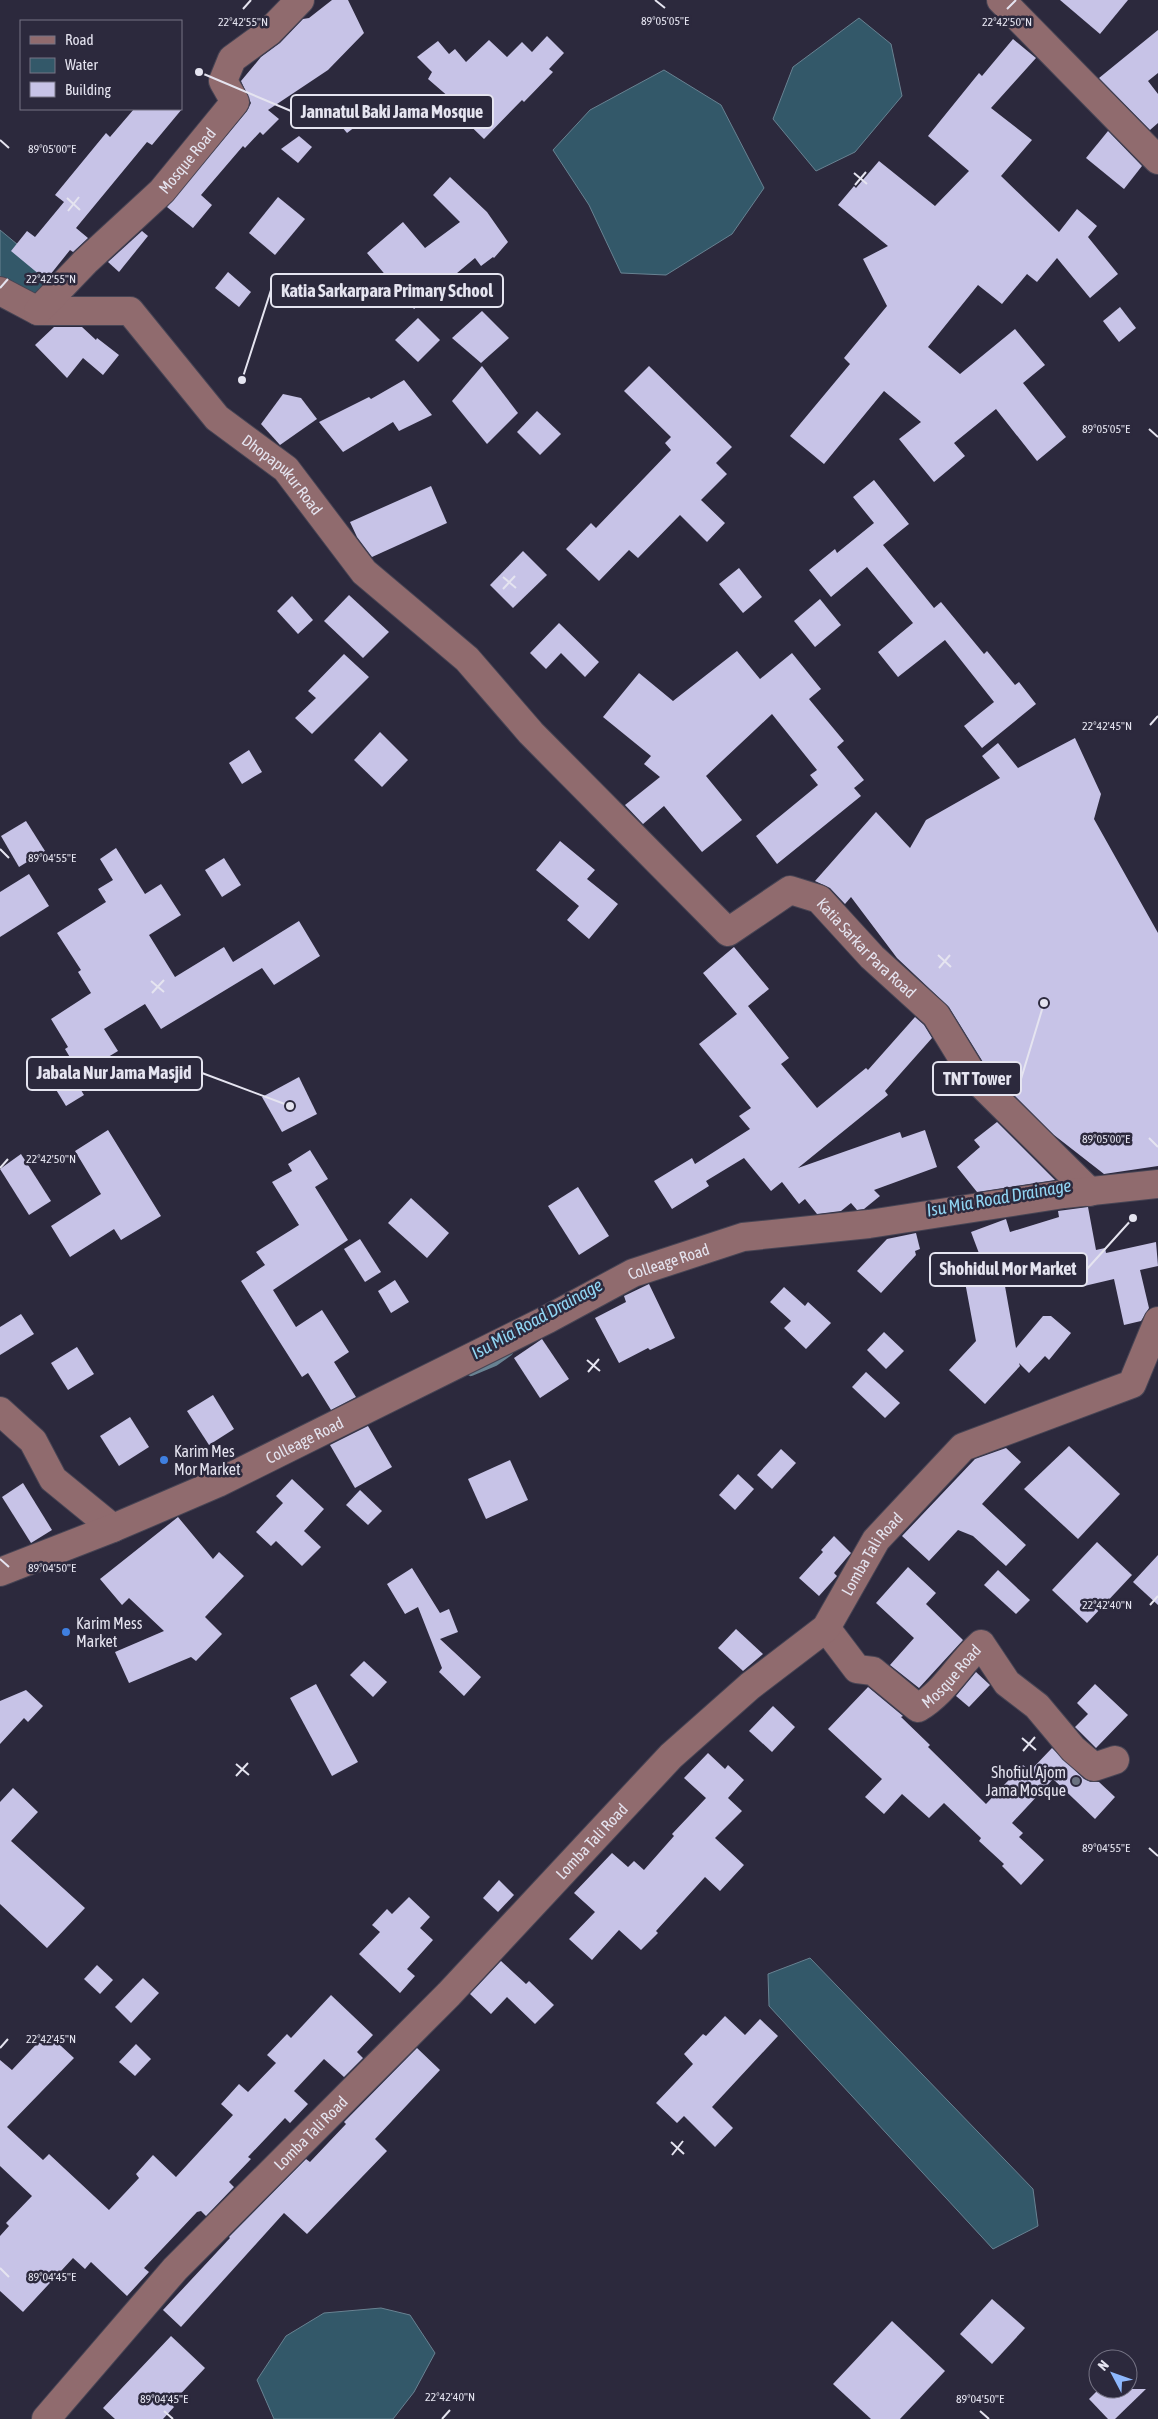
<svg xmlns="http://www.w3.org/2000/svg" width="1158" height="2419" font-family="'Asap Condensed',sans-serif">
	<rect width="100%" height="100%" fill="#2c293d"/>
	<g fill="#335869" stroke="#688292">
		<polygon points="859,18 891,44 902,96 855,152 816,171 773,119 793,67"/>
		<polygon points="664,70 721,105 764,188 732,234 666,275 621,273 589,205 553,150 590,110"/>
		<polygon points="0,230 64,283 34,318 0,290"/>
		<polygon points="810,1958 1033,2189 1038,2226 993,2249 769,2006 768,1974"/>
		<polygon points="381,2308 410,2315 435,2353 414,2392 393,2419 274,2419 257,2380 286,2336 324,2313"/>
	</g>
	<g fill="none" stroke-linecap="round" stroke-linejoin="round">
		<polyline stroke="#688292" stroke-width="8" points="471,1372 495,1362 509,1352"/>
	</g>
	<g fill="#c7c3e7">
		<polygon points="332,0 348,0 364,33 328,70 268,110 279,119 263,135 260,132 245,148 243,146 201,195 212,205 193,228 167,207 247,111 251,103 241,81 261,57 280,43 303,19 309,18"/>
		<polygon points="1060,0 1128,0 1100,34"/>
		<polygon points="1158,30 1158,73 1148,81 1158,94 1158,123 1150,130 1099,78"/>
		<polygon points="547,36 564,53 549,69 553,72 524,102 522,100 484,139 453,109 457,104 428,79 432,72 417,57 438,41 449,54 455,49 466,62 489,40 507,57 522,42 532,52"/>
		<polygon points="1013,39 1036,58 991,108 1032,140 1001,176 1059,232 1077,209 1097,226 1088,237 1118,274 1090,298 1057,258 1037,282 1027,274 1002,304 978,285 928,347 960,374 1015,329 1045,365 1023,383 1066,437 1037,461 996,409 954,443 965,456 934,482 899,439 921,422 884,391 824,464 790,436 850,364 844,358 887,306 863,259 888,246 838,205 854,186 856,188 879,161 935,206 969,171 928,136 979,73 982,76"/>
		<polygon points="347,103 364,120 347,133 331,114"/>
		<polygon points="134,109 182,109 152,145 147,142 76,228 88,238 73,252 70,250 46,280 11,251 27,231 35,237 64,202 55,195 106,133 110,137"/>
		<polygon points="1108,131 1142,166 1124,189 1086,158"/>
		<polygon points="299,136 312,147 298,163 281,149"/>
		<polygon points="450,177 487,212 508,242 494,258 493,257 481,266 475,258 414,309 367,253 403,222 425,248 460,222 433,195"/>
		<polygon points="278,197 305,219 275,255 249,233"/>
		<polygon points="142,231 148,236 119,272 108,262"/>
		<polygon points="228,272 251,292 239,307 215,288"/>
		<polygon points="1120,307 1136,328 1119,342 1103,321"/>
		<polygon points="482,311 509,338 481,363 452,338"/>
		<polygon points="418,318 440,340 418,362 395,340"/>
		<polygon points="54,327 82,327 96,340 97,338 119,355 103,375 83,358 67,378 35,345"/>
		<polygon points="482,366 518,413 487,444 452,401"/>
		<polygon points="649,366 732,447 716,463 727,474 701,500 725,523 707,542 680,515 638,558 629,550 599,581 566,549 591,523 596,528 671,450 665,443 671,437 624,391"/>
		<polygon points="404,380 432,415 399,431 393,422 343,452 319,422 369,397 371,399"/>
		<polygon points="283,394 301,398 317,419 280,445 261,424"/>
		<polygon points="537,411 561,434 540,455 517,432"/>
		<polygon points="874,480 909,524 883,545 934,608 941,602 984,654 987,651 1015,685 1019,682 1036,704 982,748 964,726 994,702 945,640 898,677 878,652 913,623 867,567 831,597 809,570 835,549 837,553 874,523 853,497"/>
		<polygon points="431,486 447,523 372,557 357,537 350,522"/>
		<polygon points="523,551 547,575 513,608 490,585"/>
		<polygon points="739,568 762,597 743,613 719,584"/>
		<polygon points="349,595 389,632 363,658 324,621"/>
		<polygon points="292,596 313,620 298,634 277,611"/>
		<polygon points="820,599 841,625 815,647 794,621"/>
		<polygon points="559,623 599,662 585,677 561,653 546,669 530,653"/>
		<polygon points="737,651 760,679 792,653 821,689 809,699 844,741 837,747 864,780 854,788 861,796 777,864 756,836 818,785 810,775 817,770 772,714 706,776 742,820 702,852 664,806 643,824 625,805 660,777 644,764 651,756 603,717 639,673 673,701"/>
		<polygon points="344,654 369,677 312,734 295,718 316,698 308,691"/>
		<polygon points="380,732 408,760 382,787 354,760"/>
		<polygon points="1075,738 1101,794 1094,819 1158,933 1158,1166 1104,1174 1054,1135 986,1067 949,1007 897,958 851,897 845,904 830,888 815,881 876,812 910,848 926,820 1000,778 982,756 998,743 1018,768"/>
		<polygon points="249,750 262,772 242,784 229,763"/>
		<polygon points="26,821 45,851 19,867 1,836"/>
		<polygon points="560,841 595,870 587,879 618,904 589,939 567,920 579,906 536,870"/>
		<polygon points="116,848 145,894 161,884 181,915 149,935 175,977 224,947 233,962 299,921 320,956 274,985 262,968 161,1029 145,1004 104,1029 118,1051 80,1074 65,1049 68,1047 51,1019 91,993 78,972 81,970 57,933 106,902 98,889 113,880 100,859"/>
		<polygon points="224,858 241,885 222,897 205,870"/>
		<polygon points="29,874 49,906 0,937 0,892"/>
		<polygon points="734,947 769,989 748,1006 789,1058 781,1064 817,1108 866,1068 868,1070 915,1017 924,1025 932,1038 885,1091 888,1095 798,1168 900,1132 902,1138 925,1130 937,1167 874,1190 880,1196 864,1209 857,1210 851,1203 841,1211 817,1214 805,1199 799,1204 782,1182 771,1191 744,1158 706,1181 709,1186 672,1209 654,1181 692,1158 695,1164 750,1129 739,1116 751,1108 699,1044 737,1014 703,973"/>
		<polygon points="65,1064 84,1095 66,1106 47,1075"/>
		<polygon points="299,1077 317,1114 282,1132 262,1097"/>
		<polygon points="997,1122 1055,1180 977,1192 957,1167 980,1147 974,1140"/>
		<polygon points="108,1130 161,1216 121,1240 114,1229 70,1257 51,1226 101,1194 75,1151"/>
		<polygon points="310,1150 328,1179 315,1187 348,1240 273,1290 296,1327 322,1310 349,1352 334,1362 356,1397 331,1410 308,1373 302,1377 241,1281 265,1265 256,1252 299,1225 272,1182 292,1171 288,1164"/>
		<polygon points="21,1154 51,1201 29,1215 0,1169"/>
		<polygon points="578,1187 609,1236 579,1255 548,1206"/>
		<polygon points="411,1198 449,1233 427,1258 388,1223"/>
		<polygon points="1088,1207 1096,1250 1105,1248 1106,1253 1156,1242 1158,1266 1140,1270 1149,1308 1141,1321 1124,1325 1114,1279 1080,1287 1076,1268 1043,1279 1035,1254 986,1272 971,1232 1006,1219 1010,1232 1059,1217 1058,1211"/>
		<polygon points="916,1233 920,1249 915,1251 916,1255 881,1293 857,1271 887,1239"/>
		<polygon points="360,1239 381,1272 365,1282 344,1249"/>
		<polygon points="1003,1275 1016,1348 1043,1316 1051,1316 1071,1333 1049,1360 1045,1356 1029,1373 1019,1363 1020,1366 985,1404 949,1370 976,1341 965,1282"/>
		<polygon points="395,1280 409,1302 391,1313 378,1291"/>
		<polygon points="649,1284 675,1338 650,1350 648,1348 619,1363 595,1318 626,1302 624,1296"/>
		<polygon points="784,1287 805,1306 808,1302 831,1323 806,1349 784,1328 791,1321 770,1302"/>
		<polygon points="21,1314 34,1334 0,1355 0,1327"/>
		<polygon points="884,1332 904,1351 886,1369 867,1350"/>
		<polygon points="542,1339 569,1379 540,1398 514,1358"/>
		<polygon points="77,1347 94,1374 68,1390 51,1363"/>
		<polygon points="866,1372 900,1403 885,1418 852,1387"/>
		<polygon points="213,1395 234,1429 209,1445 187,1411"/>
		<polygon points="130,1417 149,1447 119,1466 100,1436"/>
		<polygon points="368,1426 392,1467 355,1488 330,1445"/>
		<polygon points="1069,1446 1120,1494 1078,1539 1024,1489"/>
		<polygon points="1006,1448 1021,1462 982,1504 1026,1545 1006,1566 973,1536 958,1530 929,1561 902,1536 975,1459"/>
		<polygon points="781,1449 796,1463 772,1489 757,1475"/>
		<polygon points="510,1460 528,1500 486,1519 468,1479"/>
		<polygon points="738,1474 754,1489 735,1510 719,1495"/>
		<polygon points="292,1479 324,1509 304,1531 321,1547 302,1566 276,1541 271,1546 256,1532 283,1503 276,1496"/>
		<polygon points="23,1483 52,1530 31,1543 2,1497"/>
		<polygon points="360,1490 382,1511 368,1525 346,1505"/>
		<polygon points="178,1517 213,1559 219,1552 244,1576 205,1617 222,1634 196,1661 191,1657 129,1683 115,1652 164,1631 129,1598 122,1605 100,1579"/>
		<polygon points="834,1536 851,1553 834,1573 837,1576 819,1596 799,1578 823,1552 821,1550"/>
		<polygon points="1097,1542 1132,1575 1087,1623 1052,1590"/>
		<polygon points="1158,1555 1158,1605 1133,1582"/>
		<polygon points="908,1567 936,1593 926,1604 963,1640 919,1688 890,1665 914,1638 876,1603"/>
		<polygon points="412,1568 440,1613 449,1609 458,1632 440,1639 481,1677 464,1696 439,1672 442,1668 418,1607 405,1614 387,1584"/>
		<polygon points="998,1570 1030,1600 1016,1614 984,1585"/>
		<polygon points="736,1629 763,1654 743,1671 718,1648"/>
		<polygon points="364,1661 387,1682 373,1697 350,1675"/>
		<polygon points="976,1672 990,1685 969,1707 956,1696"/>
		<polygon points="316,1684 358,1762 332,1776 290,1698"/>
		<polygon points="1095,1684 1128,1715 1096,1748 1075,1727 1088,1714 1077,1703"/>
		<polygon points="868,1687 903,1716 901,1717 930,1745 928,1747 986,1804 1023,1765 1030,1771 1052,1748 1084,1779 1091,1782 1099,1782 1115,1797 1095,1819 1053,1779 1012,1823 1023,1833 1019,1837 1044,1860 1021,1885 1002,1866 1004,1864 979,1841 981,1838 944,1803 929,1818 902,1794 884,1814 865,1797 882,1779 828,1729"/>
		<polygon points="26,1690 43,1706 28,1722 24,1718 0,1744 0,1701"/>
		<polygon points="773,1706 795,1727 772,1752 749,1731"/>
		<polygon points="708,1753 725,1769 728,1765 744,1780 728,1798 742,1811 715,1838 744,1865 720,1891 705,1877 656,1931 658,1933 641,1950 619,1930 592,1960 569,1939 595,1912 574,1893 612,1853 628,1867 634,1861 644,1870 674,1836 672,1834 706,1798 684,1778"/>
		<polygon points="13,1788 38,1812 11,1841 85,1908 47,1948 0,1904 0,1802"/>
		<polygon points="499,1880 514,1895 498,1912 483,1898"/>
		<polygon points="409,1897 430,1917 420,1928 433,1940 407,1969 415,1976 400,1993 359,1954 380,1932 372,1925 387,1909 392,1914"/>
		<polygon points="501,1961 526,1984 529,1981 554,2005 535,2024 507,1997 491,2014 470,1994"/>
		<polygon points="97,1965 113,1980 100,1994 84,1979"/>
		<polygon points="143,1978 159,1993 131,2023 115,2007"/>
		<polygon points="331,1995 373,2035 357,2052 363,2058 344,2077 324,2059 294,2091 308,2104 290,2123 285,2118 248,2157 251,2159 229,2182 234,2187 206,2216 201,2211 197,2212 144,2268 149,2272 127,2296 91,2262 85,2269 73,2258 23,2312 0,2291 0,2236 9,2226 6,2223 32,2196 0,2166 0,2060 12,2070 47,2033 74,2058 7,2127 43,2160 49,2154 109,2210 139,2178 136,2174 153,2155 176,2177 233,2115 221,2104 239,2084 248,2092 276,2063 267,2055 287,2034 291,2038"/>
		<polygon points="725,2016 745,2035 760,2019 778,2036 712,2107 733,2128 715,2147 684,2116 677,2123 656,2103 693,2064 684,2054 703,2034 706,2036"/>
		<polygon points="136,2044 151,2059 135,2076 119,2062"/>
		<polygon points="417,2048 440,2070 375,2139 387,2151 307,2234 284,2213 181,2327 163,2310 230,2238 229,2237 306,2159 310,2162 346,2124 344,2122"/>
		<polygon points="992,2299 1025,2328 992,2364 960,2334"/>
		<polygon points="892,2321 945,2371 900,2419 871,2419 833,2384"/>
		<polygon points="171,2336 205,2368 171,2404 174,2407 163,2419 115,2419 103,2408"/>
		<polygon points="1099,2389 1146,2389 1115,2419 1108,2419 1089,2399"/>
	</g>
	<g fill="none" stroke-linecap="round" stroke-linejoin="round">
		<g stroke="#474454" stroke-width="30">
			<g id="secondary">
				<polyline points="1001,0 1158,160"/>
				<path id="s1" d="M0 291 38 311H130L217 418 286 469 364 572 467 659 531 733 728 932 790 890 819 899 872 957 936 1015 974 1077 1090 1192"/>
				<path id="s2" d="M38 311 85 262 162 191 235 102 223 81 232 59 269 32 300 0"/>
				<polyline points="0,1411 33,1441 53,1479 113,1528"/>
				<path id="s3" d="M0 1572 113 1528 218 1483 548 1319 633 1273 743 1237 869 1224 1064 1194 1158 1184"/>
				<path id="s4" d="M826 1628 857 1669 873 1671 918 1708C945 1692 958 1665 981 1644L1007 1683 1037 1706 1073 1749 1094 1767 1115 1760"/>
				<path id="s5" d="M46 2419 175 2269 449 1994 671 1756 750 1686 826 1628 876 1540 963 1447 1132 1384 1158 1321"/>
			</g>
		</g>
		<use href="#secondary" stroke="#906b6e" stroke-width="28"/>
	</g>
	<path fill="none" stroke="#e5e4f0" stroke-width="2" d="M655 0 665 8M243 9 251 0M1007 9 1016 0M0 140 9 148M854 173 867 184M855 185 866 172M67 198 80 210M68 211 79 197M0 288 8 279M1149 429 1158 437M503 577 516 588M503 589 515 576M1150 725 1158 716M0 849 9 858M938 955 951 967M939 968 950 955M151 981 164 992M152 993 164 980M1149 1138 1158 1147M0 1168 8 1159M587 1360 600 1371M588 1372 599 1359M0 1559 9 1567M1150 1605 1158 1596M1022 1738 1036 1750M1023 1751 1035 1737M236 1764 249 1775M236 1776 248 1763M1149 1848 1158 1856M0 2048 8 2039M671 2142 684 2154M672 2155 683 2141M0 2268 9 2277M164 2411 173 2419M980 2411 989 2419M442 2419 450 2410"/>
	<g fill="#3f7fe0" stroke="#2c293d" stroke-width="2">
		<circle cx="164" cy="1460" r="5"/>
		<circle cx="66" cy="1632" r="5"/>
	</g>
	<circle fill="#6b7280" stroke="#2c293d" stroke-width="2" cx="1076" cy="1781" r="5"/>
	<g text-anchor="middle" stroke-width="5" stroke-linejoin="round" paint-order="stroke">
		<g font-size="16" fill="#e5e4f0" stroke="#2c293d">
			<text dy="6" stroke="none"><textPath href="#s2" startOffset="212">Mosque Road</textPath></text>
			<text dy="6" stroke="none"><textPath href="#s1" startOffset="360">Dhopapukur Road</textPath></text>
			<text dy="6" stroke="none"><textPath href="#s1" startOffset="1174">Katia Sarkar Para Road</textPath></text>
			<text dy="6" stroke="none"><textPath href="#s3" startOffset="738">Colleage Road</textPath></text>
			<text dy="6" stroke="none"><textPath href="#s3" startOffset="332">Colleage Road</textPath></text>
			<text dy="6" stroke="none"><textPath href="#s5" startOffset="1200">Lomba Tali Road</textPath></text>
			<text dy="6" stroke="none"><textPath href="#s4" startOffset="172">Mosque Road</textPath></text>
			<text dy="6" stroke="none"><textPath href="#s5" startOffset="795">Lomba Tali Road</textPath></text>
			<text dy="6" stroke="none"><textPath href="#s5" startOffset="390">Lomba Tali Road</textPath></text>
		</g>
		<g font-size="16" fill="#e5e4f0" stroke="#2c293d" text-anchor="start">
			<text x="174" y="1457">Karim Mes<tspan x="174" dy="18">Mor Market</tspan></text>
			<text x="76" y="1629">Karim Mess<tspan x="76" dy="18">Market</tspan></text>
			<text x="1066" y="1778" text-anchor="end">Shofiul Ajom<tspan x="1066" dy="18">Jama Mosque</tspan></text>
		</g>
		<g font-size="18" font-style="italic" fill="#91d5f3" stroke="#2c293d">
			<text transform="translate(999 1198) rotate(-10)" y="6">Isu Mia Road Drainage</text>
			<text transform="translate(537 1319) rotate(-29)" y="6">Isu Mia Road Drainage</text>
		</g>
	</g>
	<g font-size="12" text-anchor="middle" fill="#e5e4f0" stroke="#2c293d" stroke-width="5" stroke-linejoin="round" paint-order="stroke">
		<text x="665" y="25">89°05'05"E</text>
		<text x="243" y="26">22°42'55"N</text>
		<text x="1007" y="26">22°42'50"N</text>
		<text x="52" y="153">89°05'00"E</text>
		<text x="51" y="283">22°42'55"N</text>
		<text x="1106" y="433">89°05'05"E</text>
		<text x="1107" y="730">22°42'45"N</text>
		<text x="52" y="862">89°04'55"E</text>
		<text x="1106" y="1143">89°05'00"E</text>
		<text x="51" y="1163">22°42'50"N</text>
		<text x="52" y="1572">89°04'50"E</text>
		<text x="1107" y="1609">22°42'40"N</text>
		<text x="1106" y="1852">89°04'55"E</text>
		<text x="51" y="2043">22°42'45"N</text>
		<text x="52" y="2281">89°04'45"E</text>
		<text x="450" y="2401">22°42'40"N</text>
		<text x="164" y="2403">89°04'45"E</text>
		<text x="980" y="2403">89°04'50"E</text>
	</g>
	<path fill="none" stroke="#e5e4f0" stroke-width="2" d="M199 72L291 111M242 380L271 290M290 1106L202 1073M1044 1003L1021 1079M1133 1218L1087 1269"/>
	<g fill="#e5e4f0" stroke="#2c293d" stroke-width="2">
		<circle cx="199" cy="72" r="5"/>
		<circle cx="242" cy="380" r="5"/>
		<circle cx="290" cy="1106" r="5"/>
		<circle cx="1044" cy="1003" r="5"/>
		<circle cx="1133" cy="1218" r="5"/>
	</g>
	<g fill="#2c293d" stroke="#e5e4f0" stroke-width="2">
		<rect x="291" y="95" width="202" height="33" rx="5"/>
		<rect x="271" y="274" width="232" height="33" rx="5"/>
		<rect x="27" y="1057" width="175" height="33" rx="5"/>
		<rect x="933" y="1062" width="88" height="33" rx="5"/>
		<rect x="930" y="1253" width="157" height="33" rx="5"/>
	</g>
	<g font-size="18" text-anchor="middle" font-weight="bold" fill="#e5e4f0">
		<text x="392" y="118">Jannatul Baki Jama Mosque</text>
		<text x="387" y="297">Katia Sarkarpara Primary School</text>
		<text x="114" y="1079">Jabala Nur Jama Masjid</text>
		<text x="977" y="1085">TNT Tower</text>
		<text x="1008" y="1275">Shohidul Mor Market</text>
	</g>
	<rect x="20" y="20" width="162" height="90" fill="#2c293d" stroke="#767485"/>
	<rect x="30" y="36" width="25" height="8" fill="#906b6e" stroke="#767485"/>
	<text x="65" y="45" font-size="15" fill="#e5e4f0">Road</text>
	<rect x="30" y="58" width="25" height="15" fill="#335869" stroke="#767485"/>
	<text x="65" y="70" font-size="15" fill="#e5e4f0">Water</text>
	<rect x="30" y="82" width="25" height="15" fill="#c7c3e7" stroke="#767485"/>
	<text x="65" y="95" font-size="15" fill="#e5e4f0">Building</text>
	<g transform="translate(1113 2374) rotate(311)"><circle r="24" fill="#2c293d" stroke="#767485"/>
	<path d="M0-4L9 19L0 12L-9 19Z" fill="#8eb8fd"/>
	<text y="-8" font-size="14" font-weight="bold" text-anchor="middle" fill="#e5e4f0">N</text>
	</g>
</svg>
